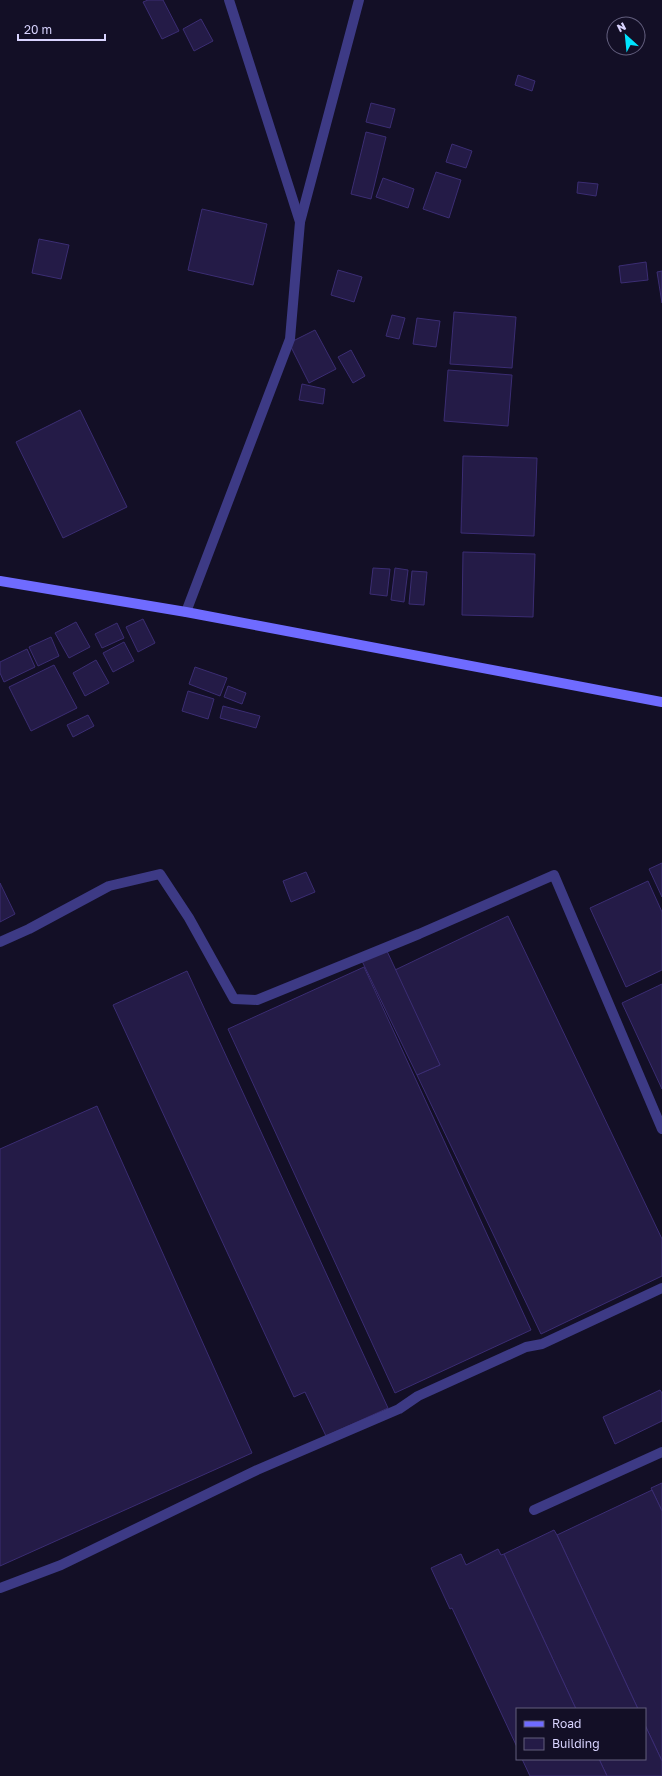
<svg xmlns="http://www.w3.org/2000/svg" width="662" height="1776" font-family="'Golos Text',sans-serif">
	<rect width="100%" height="100%" fill="#130f26"/>
	<g fill="#241b47" stroke="#3b2d73">
		<polygon points="148,0 163,0 179,31 162,39 143,2"/>
		<polygon points="201,19 213,41 194,51 183,29"/>
		<polygon points="518,75 535,81 532,91 515,85"/>
		<polygon points="371,103 395,109 390,128 366,122"/>
		<polygon points="366,132 386,137 371,199 351,194"/>
		<polygon points="452,144 472,151 466,168 446,162"/>
		<polygon points="436,172 461,180 449,218 423,209"/>
		<polygon points="383,178 414,189 408,208 376,197"/>
		<polygon points="578,182 598,184 596,196 577,193"/>
		<polygon points="202,209 267,224 253,285 188,270"/>
		<polygon points="39,239 69,245 61,279 32,273"/>
		<polygon points="646,262 648,280 621,283 619,266"/>
		<polygon points="338,270 362,277 354,302 331,295"/>
		<polygon points="662,271 662,303 657,272"/>
		<polygon points="454,312 516,317 512,368 450,364"/>
		<polygon points="392,315 405,318 399,339 386,336"/>
		<polygon points="417,318 440,321 436,347 413,344"/>
		<polygon points="315,330 336,369 309,383 289,343"/>
		<polygon points="351,350 365,376 353,383 338,357"/>
		<polygon points="448,370 512,375 508,426 444,421"/>
		<polygon points="302,384 325,389 323,404 299,400"/>
		<polygon points="80,410 127,507 63,538 16,442"/>
		<polygon points="463,456 537,458 534,536 461,533"/>
		<polygon points="463,552 535,554 533,617 462,615"/>
		<polygon points="373,568 390,569 387,596 370,594"/>
		<polygon points="395,568 408,570 404,602 391,600"/>
		<polygon points="412,571 427,572 424,605 409,604"/>
		<polygon points="143,619 155,643 138,652 126,627"/>
		<polygon points="76,622 90,647 69,658 55,633"/>
		<polygon points="117,623 124,638 102,648 95,634"/>
		<polygon points="51,637 59,656 38,666 29,647"/>
		<polygon points="124,642 134,661 113,672 103,653"/>
		<polygon points="27,649 35,667 4,682 0,673 0,662"/>
		<polygon points="96,660 109,683 85,696 73,673"/>
		<polygon points="54,665 77,708 31,731 9,687"/>
		<polygon points="195,667 227,678 220,696 189,684"/>
		<polygon points="228,686 246,693 242,704 224,697"/>
		<polygon points="188,691 214,699 208,719 182,711"/>
		<polygon points="223,706 260,716 256,728 220,718"/>
		<polygon points="88,715 94,726 73,737 67,725"/>
		<polygon points="662,863 662,897 649,869"/>
		<polygon points="306,872 315,892 291,902 283,881"/>
		<polygon points="648,881 662,912 662,970 626,987 590,908"/>
		<polygon points="0,883 15,914 0,922"/>
		<polygon points="508,916 662,1239 662,1276 541,1334 417,1075 440,1065 395,970"/>
		<polygon points="386,949 440,1065 417,1075 362,961"/>
		<polygon points="364,967 531,1330 395,1393 228,1029"/>
		<polygon points="187,971 388,1408 326,1436 305,1392 294,1397 113,1005"/>
		<polygon points="662,984 662,1089 622,1003"/>
		<polygon points="97,1106 252,1453 0,1566 0,1149"/>
		<polygon points="660,1390 662,1393 662,1421 615,1444 603,1417"/>
		<polygon points="662,1483 662,1511 651,1488"/>
		<polygon points="652,1490 662,1511 662,1761 645,1725 645,1709 638,1709 557,1535"/>
		<polygon points="554,1530 557,1535 638,1709 576,1709 504,1554"/>
		<polygon points="498,1549 501,1555 504,1554 576,1709 517,1709 517,1747 452,1608 450,1609 431,1568 461,1554 466,1565"/>
		<polygon points="645,1725 662,1761 662,1776 607,1776 599,1759 645,1759"/>
		<polygon points="522,1759 599,1759 607,1776 530,1776"/>
	</g>
	<g fill="none" stroke-linecap="round" stroke-linejoin="round">
		<g stroke="#3d3a85" stroke-width="10">
			<polyline points="0,942 29,929 109,886 160,874 189,918 234,999 257,1000 419,934 554,875 662,1129"/>
			<polyline points="534,1510 662,1452"/>
			<polyline points="0,1588 61,1565 257,1470 399,1409 418,1396 526,1347 542,1344 662,1288"/>
		</g>
		<g stroke="#3d3a85" stroke-width="10">
			<polyline points="300,222 359,0"/>
			<polyline points="186,612 290,339 300,222 229,0"/>
		</g>
		<polyline stroke="#6f6bff" stroke-width="10" points="0,581 186,612 662,702"/>
	</g>
	<rect x="516" y="1708" width="130" height="52" fill="#130f26" stroke="#625e7d"/>
	<rect x="524" y="1721" width="20" height="6" fill="#6f6bff" stroke="#625e7d"/>
	<text x="552" y="1728" font-size="12" fill="#d9d4ff">Road</text>
	<rect x="524" y="1738" width="20" height="12" fill="#241b47" stroke="#625e7d"/>
	<text x="552" y="1748" font-size="12" fill="#d9d4ff">Building</text>
	<g transform="translate(626 36) rotate(333)"><circle r="19" fill="#130f26" stroke="#625e7d"/>
	<path d="M0-3L7 15L0 10L-7 15Z" fill="#00e5ff"/>
	<text y="-6" font-size="11" font-weight="bold" text-anchor="middle" fill="#d9d4ff">N</text>
	</g>
	<path d="M18 34v6h87v-6" fill="none" stroke="#d9d4ff" stroke-width="2"/>
	<text x="24" y="34" font-size="12" fill="#d9d4ff" stroke="#130f26" stroke-width="3" paint-order="stroke">20 m</text>
</svg>
